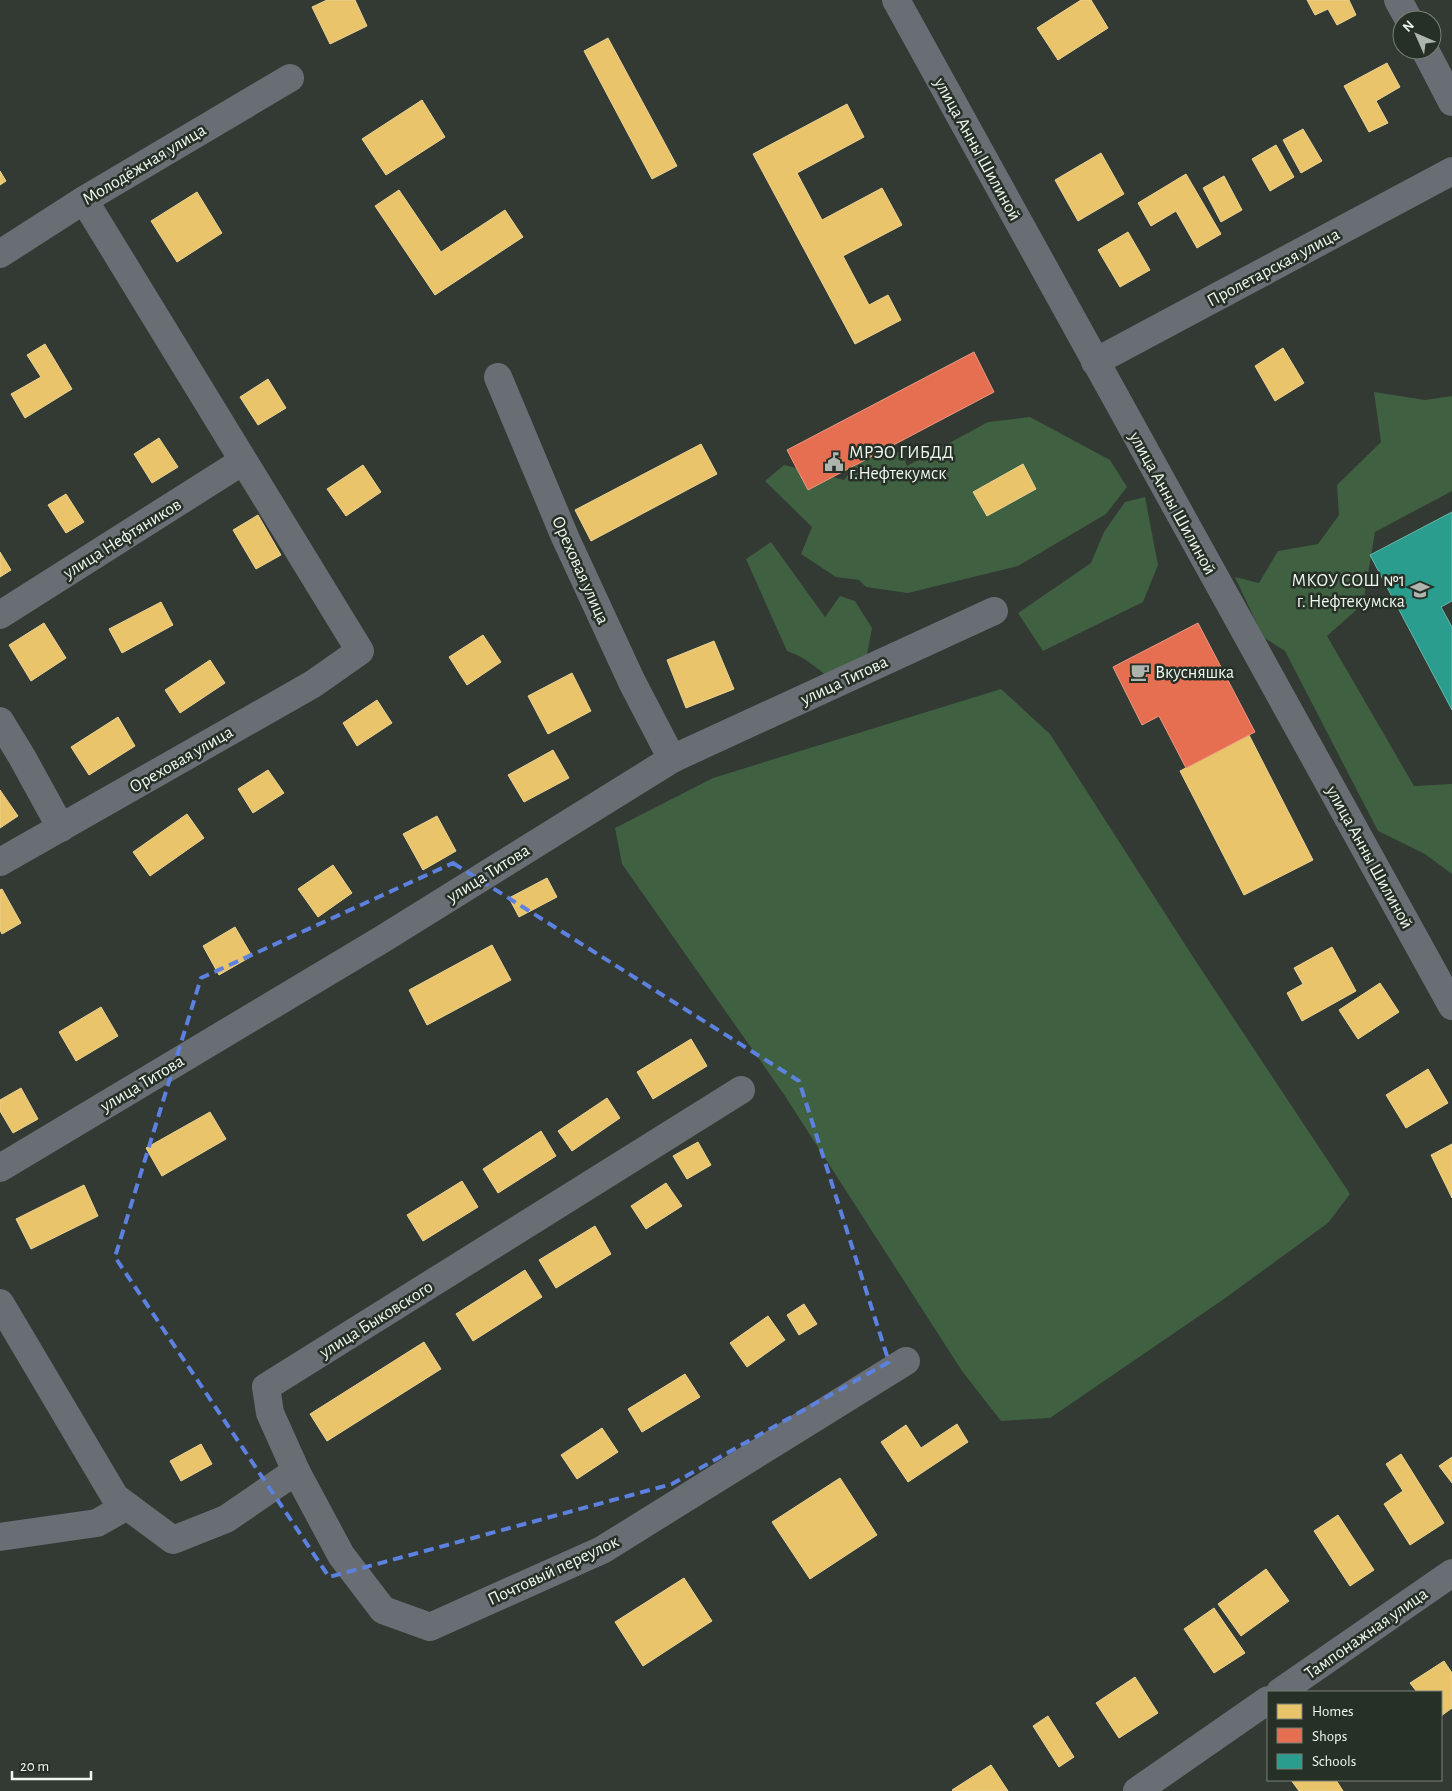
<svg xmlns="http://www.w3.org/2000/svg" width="1452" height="1791" font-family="'Alegreya Sans',sans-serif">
	<rect width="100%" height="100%" fill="#333933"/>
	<g fill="#3f6041" fill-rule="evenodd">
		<polygon points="1374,392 1425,400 1452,396 1452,491 1375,532 1363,604 1327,636 1414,786 1452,784 1452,874 1425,854 1378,831 1285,651 1263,637 1235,577 1259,583 1278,551 1318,544 1339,515 1337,485 1381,442"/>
		<path d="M1030 417 1110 460 1127 487 1106 514 1018 566 908 593 866 587 859 580 836 577 801 554 812 527 765 481 784 465 844 480 870 446 902 453 907 466 988 422ZM1022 464 1036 489 987 516 973 492Z"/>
		<polygon points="1145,497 1158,565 1143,602 1043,651 1018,613 1091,563 1104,532 1125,502"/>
		<path d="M771 542 825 617 840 596 855 601 872 628 862 681 839 687C823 673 808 658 787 651L746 559Z"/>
		<polygon points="1001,689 1050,734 1195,960 1350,1194 1328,1223 1224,1299 1050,1418 1001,1421 962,1371 785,1096 622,864 615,828 713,778"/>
	</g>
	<g fill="#e9c46a" stroke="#ebd392">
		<polygon points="327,0 355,0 367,26 330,44 312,7"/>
		<polygon points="1081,0 1091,0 1108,28 1058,60 1037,28"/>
		<polygon points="1307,0 1349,0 1356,15 1337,25 1328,9 1315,15"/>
		<polygon points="608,38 677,166 652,179 584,51"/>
		<polygon points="1387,63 1400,87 1376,101 1388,123 1369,132 1344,86"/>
		<polygon points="422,100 445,137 386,175 362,139"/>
		<polygon points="847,104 864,137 797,173 822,220 882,188 902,225 843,256 869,305 888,295 901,320 855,344 753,154"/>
		<polygon points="1303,129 1322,161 1301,173 1283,140"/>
		<polygon points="1276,145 1294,177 1270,191 1252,159"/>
		<polygon points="1101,153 1124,194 1078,221 1055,180"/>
		<polygon points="0,171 6,181 0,185"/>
		<polygon points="1186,174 1221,234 1197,248 1176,211 1151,226 1138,203"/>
		<polygon points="1224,176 1242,210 1221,222 1203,188"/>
		<polygon points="399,190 441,252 505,210 523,237 435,295 375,206"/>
		<polygon points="197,192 222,233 177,262 151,221"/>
		<polygon points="1128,232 1150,270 1120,287 1098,250"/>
		<polygon points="45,344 72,389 25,418 11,394 41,377 27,355"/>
		<polygon points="1283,348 1304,383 1275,401 1255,366"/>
		<polygon points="268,379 286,408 258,425 240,397"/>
		<polygon points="159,438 178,467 152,483 134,454"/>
		<polygon points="701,444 717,474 591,541 575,510"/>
		<polygon points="1023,464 1036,489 987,516 973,492"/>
		<polygon points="363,465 381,492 346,516 327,489"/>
		<polygon points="66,494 84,522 66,533 48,505"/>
		<polygon points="258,515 281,555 256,569 233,530"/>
		<polygon points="0,552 11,570 0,577"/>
		<polygon points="161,602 173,625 122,653 109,629"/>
		<polygon points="44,623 66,658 31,681 9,645"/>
		<polygon points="483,635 501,662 467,685 449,657"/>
		<polygon points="714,641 734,689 686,708 667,660"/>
		<polygon points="210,660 225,683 180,713 165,690"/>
		<polygon points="572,673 591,711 548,734 528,696"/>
		<polygon points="377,700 392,723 357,746 343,723"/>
		<polygon points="118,717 135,746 89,775 71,747"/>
		<polygon points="1249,735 1313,860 1244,895 1180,771"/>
		<polygon points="553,750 569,778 524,802 508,775"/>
		<polygon points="268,770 284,793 253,813 238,789"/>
		<polygon points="0,790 18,816 0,828"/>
		<polygon points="187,814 204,838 150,876 133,852"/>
		<polygon points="437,816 456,851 423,870 403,834"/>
		<polygon points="333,865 352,893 318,917 298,889"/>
		<polygon points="547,878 557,897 519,917 509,898"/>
		<polygon points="2,889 21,923 2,934 0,930 0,890"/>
		<polygon points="235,927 252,956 219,975 203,946"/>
		<polygon points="492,945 511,980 427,1025 409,990"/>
		<polygon points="1332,947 1356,991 1302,1021 1287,993 1303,984 1294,968"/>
		<polygon points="1380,983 1399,1012 1358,1039 1339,1010"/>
		<polygon points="101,1007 118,1036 76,1061 59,1032"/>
		<polygon points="691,1039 707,1066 653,1099 637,1072"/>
		<polygon points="1428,1069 1448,1103 1406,1128 1386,1095"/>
		<polygon points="21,1088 38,1119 13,1133 0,1111 0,1100"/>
		<polygon points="607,1098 620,1118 572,1151 558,1131"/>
		<polygon points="210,1112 226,1139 162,1176 146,1148"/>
		<polygon points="541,1131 556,1156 498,1193 483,1169"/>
		<polygon points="698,1142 711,1165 687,1179 673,1156"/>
		<polygon points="1452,1144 1452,1198 1431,1155"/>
		<polygon points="462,1181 478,1207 423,1241 407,1215"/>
		<polygon points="666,1183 682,1206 646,1229 631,1206"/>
		<polygon points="84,1185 98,1216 31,1249 16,1219"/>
		<polygon points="595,1226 611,1254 556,1288 539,1260"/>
		<polygon points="525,1270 542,1297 473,1341 456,1314"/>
		<polygon points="804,1304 817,1324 799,1335 787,1315"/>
		<polygon points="768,1316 785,1340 747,1367 730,1343"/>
		<polygon points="424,1342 441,1369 327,1441 310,1414"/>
		<polygon points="685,1374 700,1397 642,1432 628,1409"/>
		<polygon points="957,1424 968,1442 908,1482 881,1442 906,1425 921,1448"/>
		<polygon points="602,1428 618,1452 577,1479 561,1455"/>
		<polygon points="201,1444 212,1464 181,1481 170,1461"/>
		<polygon points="1401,1454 1444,1523 1410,1545 1384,1504 1403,1491 1386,1464"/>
		<polygon points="1452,1457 1452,1483 1439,1466"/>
		<polygon points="840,1478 877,1535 810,1579 772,1522"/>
		<polygon points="1338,1515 1374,1570 1350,1586 1314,1531"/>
		<polygon points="1266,1569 1289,1601 1241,1636 1218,1604"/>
		<polygon points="684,1578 712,1621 643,1666 615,1622"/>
		<polygon points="1214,1608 1245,1653 1214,1673 1184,1629"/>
		<polygon points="1444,1661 1452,1673 1452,1708 1441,1716 1441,1692 1417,1692 1410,1683"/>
		<polygon points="1135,1677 1158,1713 1119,1738 1096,1703"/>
		<polygon points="1048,1716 1074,1757 1059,1767 1033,1726"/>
		<polygon points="991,1765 1008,1791 953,1791 952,1790"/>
		<polygon points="1291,1780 1336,1780 1343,1791 1299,1791"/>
	</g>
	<g fill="#e76f51" stroke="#ea9881">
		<polygon points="974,352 994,392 808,490 787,450"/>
		<polygon points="1198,623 1255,732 1186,768 1159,716 1142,725 1113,667"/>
	</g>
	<polygon fill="#2a9d8f" stroke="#65b8ac" points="1452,512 1452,601 1441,607 1452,627 1452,710 1370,555"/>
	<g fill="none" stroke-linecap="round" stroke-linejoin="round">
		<g stroke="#696e74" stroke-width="28">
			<polyline points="896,0 1452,1006"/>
			<polyline points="1398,0 1409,20"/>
			<polyline points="1425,50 1452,102"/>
			<polyline points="0,254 84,200 290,78"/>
			<polyline points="1095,362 1452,171"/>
			<polyline points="498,377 565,537 632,682 672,759"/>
			<polyline points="0,615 243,461"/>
			<polyline points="0,721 22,757 61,828"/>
			<polyline points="0,862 313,684 360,651 84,200"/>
			<polyline points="741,1090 266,1387 270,1413 296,1471 341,1555 383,1610 430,1627 602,1550 906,1361"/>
			<polyline points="0,1168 381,940 672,759 994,611"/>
			<polyline points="0,1303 115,1497 173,1540 226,1519 296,1471"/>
			<polyline points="0,1537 97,1523 127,1506"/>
			<polyline points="1280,1692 1452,1573"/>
			<polyline points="1137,1791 1268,1700"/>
		</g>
	</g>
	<path fill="none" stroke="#5c81df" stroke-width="4" stroke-dasharray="10 6" stroke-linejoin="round" d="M453 863 799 1081 889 1362 672 1484 329 1577 115 1257 201 978Z"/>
	<defs>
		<g id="civic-bare" transform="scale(1.5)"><path d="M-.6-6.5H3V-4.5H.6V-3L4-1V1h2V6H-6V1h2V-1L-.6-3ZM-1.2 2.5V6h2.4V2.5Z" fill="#aeb4ae" stroke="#273027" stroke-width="2.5" paint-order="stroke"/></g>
		<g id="school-bare" transform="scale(1.5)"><path d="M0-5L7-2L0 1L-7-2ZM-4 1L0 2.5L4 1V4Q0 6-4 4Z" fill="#aeb4ae" stroke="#273027" stroke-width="2.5" paint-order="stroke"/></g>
		<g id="cafe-bare" transform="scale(1.5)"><path d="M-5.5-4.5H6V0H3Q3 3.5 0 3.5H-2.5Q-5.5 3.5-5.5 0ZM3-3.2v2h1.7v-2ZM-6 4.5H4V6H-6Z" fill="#aeb4ae" stroke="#273027" stroke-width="2.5" paint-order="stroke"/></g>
	</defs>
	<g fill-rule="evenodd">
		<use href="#civic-bare" x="834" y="462"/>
		<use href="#school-bare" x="1420" y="590"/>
		<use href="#cafe-bare" x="1140" y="672"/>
	</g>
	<g text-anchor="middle" stroke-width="5" stroke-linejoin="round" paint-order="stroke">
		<g font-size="18" fill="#f0f7f0" stroke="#273027">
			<text transform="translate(978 149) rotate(61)" y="6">улица Анны Шилиной</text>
			<text transform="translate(144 164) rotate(-31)" y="6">Молодёжная улица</text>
			<text transform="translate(1273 267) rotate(-28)" y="6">Пролетарская улица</text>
			<text transform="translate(1173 503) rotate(61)" y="6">улица Анны Шилиной</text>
			<text transform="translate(122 538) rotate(-32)" y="6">улица Нефтяников</text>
			<text transform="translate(581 570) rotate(66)" y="6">Ореховая улица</text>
			<text transform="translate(844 680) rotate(-25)" y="6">улица Титова</text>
			<text transform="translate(181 759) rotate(-30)" y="6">Ореховая улица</text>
			<text transform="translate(1370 857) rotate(61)" y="6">улица Анны Шилиной</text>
			<text transform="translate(488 873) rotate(-32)" y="6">улица Титова</text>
			<text transform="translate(142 1083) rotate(-31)" y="6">улица Титова</text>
			<text transform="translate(376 1319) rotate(-32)" y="6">улица Быковского</text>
			<text transform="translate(553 1570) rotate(-25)" y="6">Почтовый переулок</text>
			<text transform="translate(1366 1633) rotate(-35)" y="6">Тампонажная улица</text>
		</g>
		<g font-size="18" fill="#f0f7f0" stroke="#273027" text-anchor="start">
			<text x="849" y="458">МРЭО ГИБДД<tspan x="849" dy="21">г.Нефтекумск</tspan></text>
			<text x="1405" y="586" text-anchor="end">МКОУ СОШ №1<tspan x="1405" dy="21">г. Нефтекумска</tspan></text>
			<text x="1155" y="678">Вкусняшка</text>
		</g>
	</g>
	<rect x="1267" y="1691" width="175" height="90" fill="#273027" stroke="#778077"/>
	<rect x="1277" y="1704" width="25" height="15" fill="#e9c46a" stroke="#778077"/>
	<text x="1312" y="1716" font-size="15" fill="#f0f7f0">Homes</text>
	<rect x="1277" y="1728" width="25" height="15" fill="#e76f51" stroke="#778077"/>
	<text x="1312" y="1741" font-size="15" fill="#f0f7f0">Shops</text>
	<rect x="1277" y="1754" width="25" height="15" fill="#2a9d8f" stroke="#778077"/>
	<text x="1312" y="1766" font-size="15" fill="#f0f7f0">Schools</text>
	<g transform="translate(1417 35) rotate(315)"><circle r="24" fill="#273027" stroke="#778077"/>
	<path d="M0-4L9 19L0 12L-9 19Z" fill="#aeb4ae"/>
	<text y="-8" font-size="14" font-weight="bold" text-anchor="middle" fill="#f0f7f0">N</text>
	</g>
	<path d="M12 1771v8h79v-8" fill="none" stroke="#f0f7f0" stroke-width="2.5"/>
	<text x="20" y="1771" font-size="15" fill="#f0f7f0" stroke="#273027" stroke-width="4" paint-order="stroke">20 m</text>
</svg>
